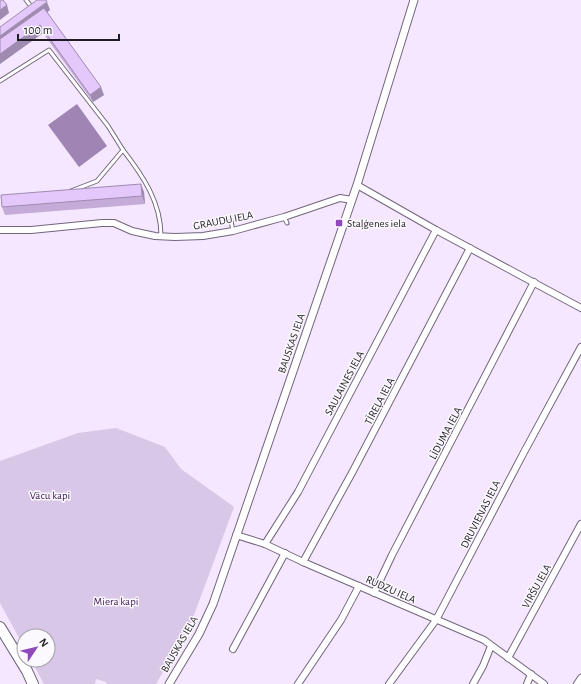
<svg xmlns="http://www.w3.org/2000/svg" width="581" height="684" font-family="'Alegreya Sans',sans-serif">
	<rect width="100%" height="100%" fill="#f4e7ff"/>
	<polygon fill="#d8c7e7" points="116,428 165,447 181,469 234,507 191,623 156,684 107,684 106,682 96,679 95,684 44,684 31,660 48,660 48,636 24,636 24,647 0,603 0,461 78,433"/>
	<polygon fill="#9f84b4" points="77,104 107,146 79,167 48,125"/>
	<g fill="none" stroke-linecap="round" stroke-linejoin="round">
		<g stroke="#72667b" stroke-width="5">
			<g id="service">
				<polyline points="26,0 30,5"/>
				<polyline points="0,81 49,50 108,126 123,150 97,181 71,191"/>
				<path d="M123 150C143 176 161 202 161 236"/>
				<polyline points="284,217 287,223"/>
				<polyline points="231,221 233,231"/>
			</g>
		</g>
		<g stroke="#72667b" stroke-width="8">
			<g id="minor">
				<polyline points="357,185 436,230 581,308"/>
				<polyline points="0,230 31,230 102,223 114,223 132,231 155,236 175,237 203,236 233,231 284,217 340,198 352,200"/>
				<polyline points="236,535 265,544 303,562 484,640 544,684"/>
				<polyline points="265,544 298,492 436,230"/>
				<polyline points="303,562 353,471 470,248"/>
				<polyline points="374,593 392,555 534,282"/>
				<polyline points="233,649 285,553"/>
				<polyline points="508,658 581,524"/>
				<polyline points="298,684 341,620 359,586"/>
				<polyline points="389,684 436,620 523,454 581,347"/>
				<polyline points="473,684 483,666 491,646"/>
				<polyline points="527,684 531,674"/>
				<polyline points="577,684 581,678"/>
			</g>
		</g>
		<g stroke="#72667b" stroke-width="9">
			<polyline id="tertiary" points="169,684 199,634 213,604 357,185 414,0"/>
		</g>
		<g stroke="#72667b" stroke-width="12">
			<polyline id="trunk" points="0,627 27,671 33,684"/>
		</g>
		<use href="#service" stroke="#fff" stroke-width="3"/>
		<use href="#minor" stroke="#fff" stroke-width="6"/>
		<use href="#tertiary" stroke="#fff" stroke-width="7"/>
		<use href="#trunk" stroke="#fff" stroke-width="10"/>
	</g>
	<g fill="#c4abd8">
		<polygon points="50,10 47,12 104,95 93,102 43,33 0,64 0,27"/>
		<polygon points="144,192 145,204 5,215 2,207"/>
	</g>
	<g fill="#a08bb0">
		<polygon points="47,2 50,10 0,46 0,36"/>
		<polygon points="7,5 9,13 0,20 0,10"/>
		<polygon points="40,25 43,33 0,64 0,54"/>
		<polygon points="101,87 104,95 93,102 90,95"/>
		<polygon points="141,184 144,192 145,204 142,196"/>
	</g>
	<g fill="#e4c7fb" stroke="#a08bb0">
		<polygon points="0,0 3,0 7,5 0,10"/>
		<polygon points="37,0 46,0 47,2 0,36 0,27"/>
		<polygon points="44,8 101,87 90,95 40,25 0,54 0,39"/>
		<polygon points="141,184 142,196 2,207 1,195"/>
	</g>
	<rect fill="#8f49bc" stroke="#fbf9fd" stroke-width="1.5" x="335" y="219" width="8" height="8" rx="2"/>
	<g text-anchor="middle" stroke-width="3" stroke-linejoin="round" paint-order="stroke">
		<g font-size="11" fill="#1f1b23" stroke="#fbf9fd">
			<text transform="translate(223 220) rotate(-11)" y="4">GRAUDU IELA</text>
			<text transform="translate(291 343) rotate(-71)" y="4">BAUSKAS IELA</text>
			<text transform="translate(344 383) rotate(-62)" y="4">SAULAINES IELA</text>
			<text transform="translate(379 401) rotate(-62)" y="4">TĪREĻA IELA</text>
			<text transform="translate(445 433) rotate(-62)" y="4">LĪDUMA IELA</text>
			<text transform="translate(480 514) rotate(-63)" y="4">DRUVIENAS IELA</text>
			<text transform="translate(536 586) rotate(-61)" y="4">VIRŠU IELA</text>
			<text transform="translate(391 589) rotate(24)" y="4">RUDZU IELA</text>
			<text transform="translate(179 644) rotate(-60)" y="4">BAUSKAS IELA</text>
		</g>
		<g font-size="11" fill="#1f1b23" stroke="#fbf9fd" text-anchor="start">
			<text x="347" y="227">Staļģenes iela</text>
		</g>
		<g font-size="11" fill="#3f1a56" stroke="#fbf9fd">
			<text x="50" y="499">Vācu kapi</text>
			<text x="116" y="605">Miera kapi</text>
		</g>
	</g>
	<g transform="translate(36 648) rotate(55)"><circle r="19" fill="#fbf9fd" stroke="#a3a0a6"/>
	<path d="M0-3L7 15L0 10L-7 15Z" fill="#8f49bc"/>
	<text y="-6" font-size="11" font-weight="bold" text-anchor="middle" fill="#1f1b23">N</text>
	</g>
	<path d="M18 34v6h101v-6" fill="none" stroke="#1f1b23" stroke-width="2"/>
	<text x="24" y="34" font-size="12" fill="#1f1b23" stroke="#fbf9fd" stroke-width="3" paint-order="stroke">100 m</text>
</svg>
